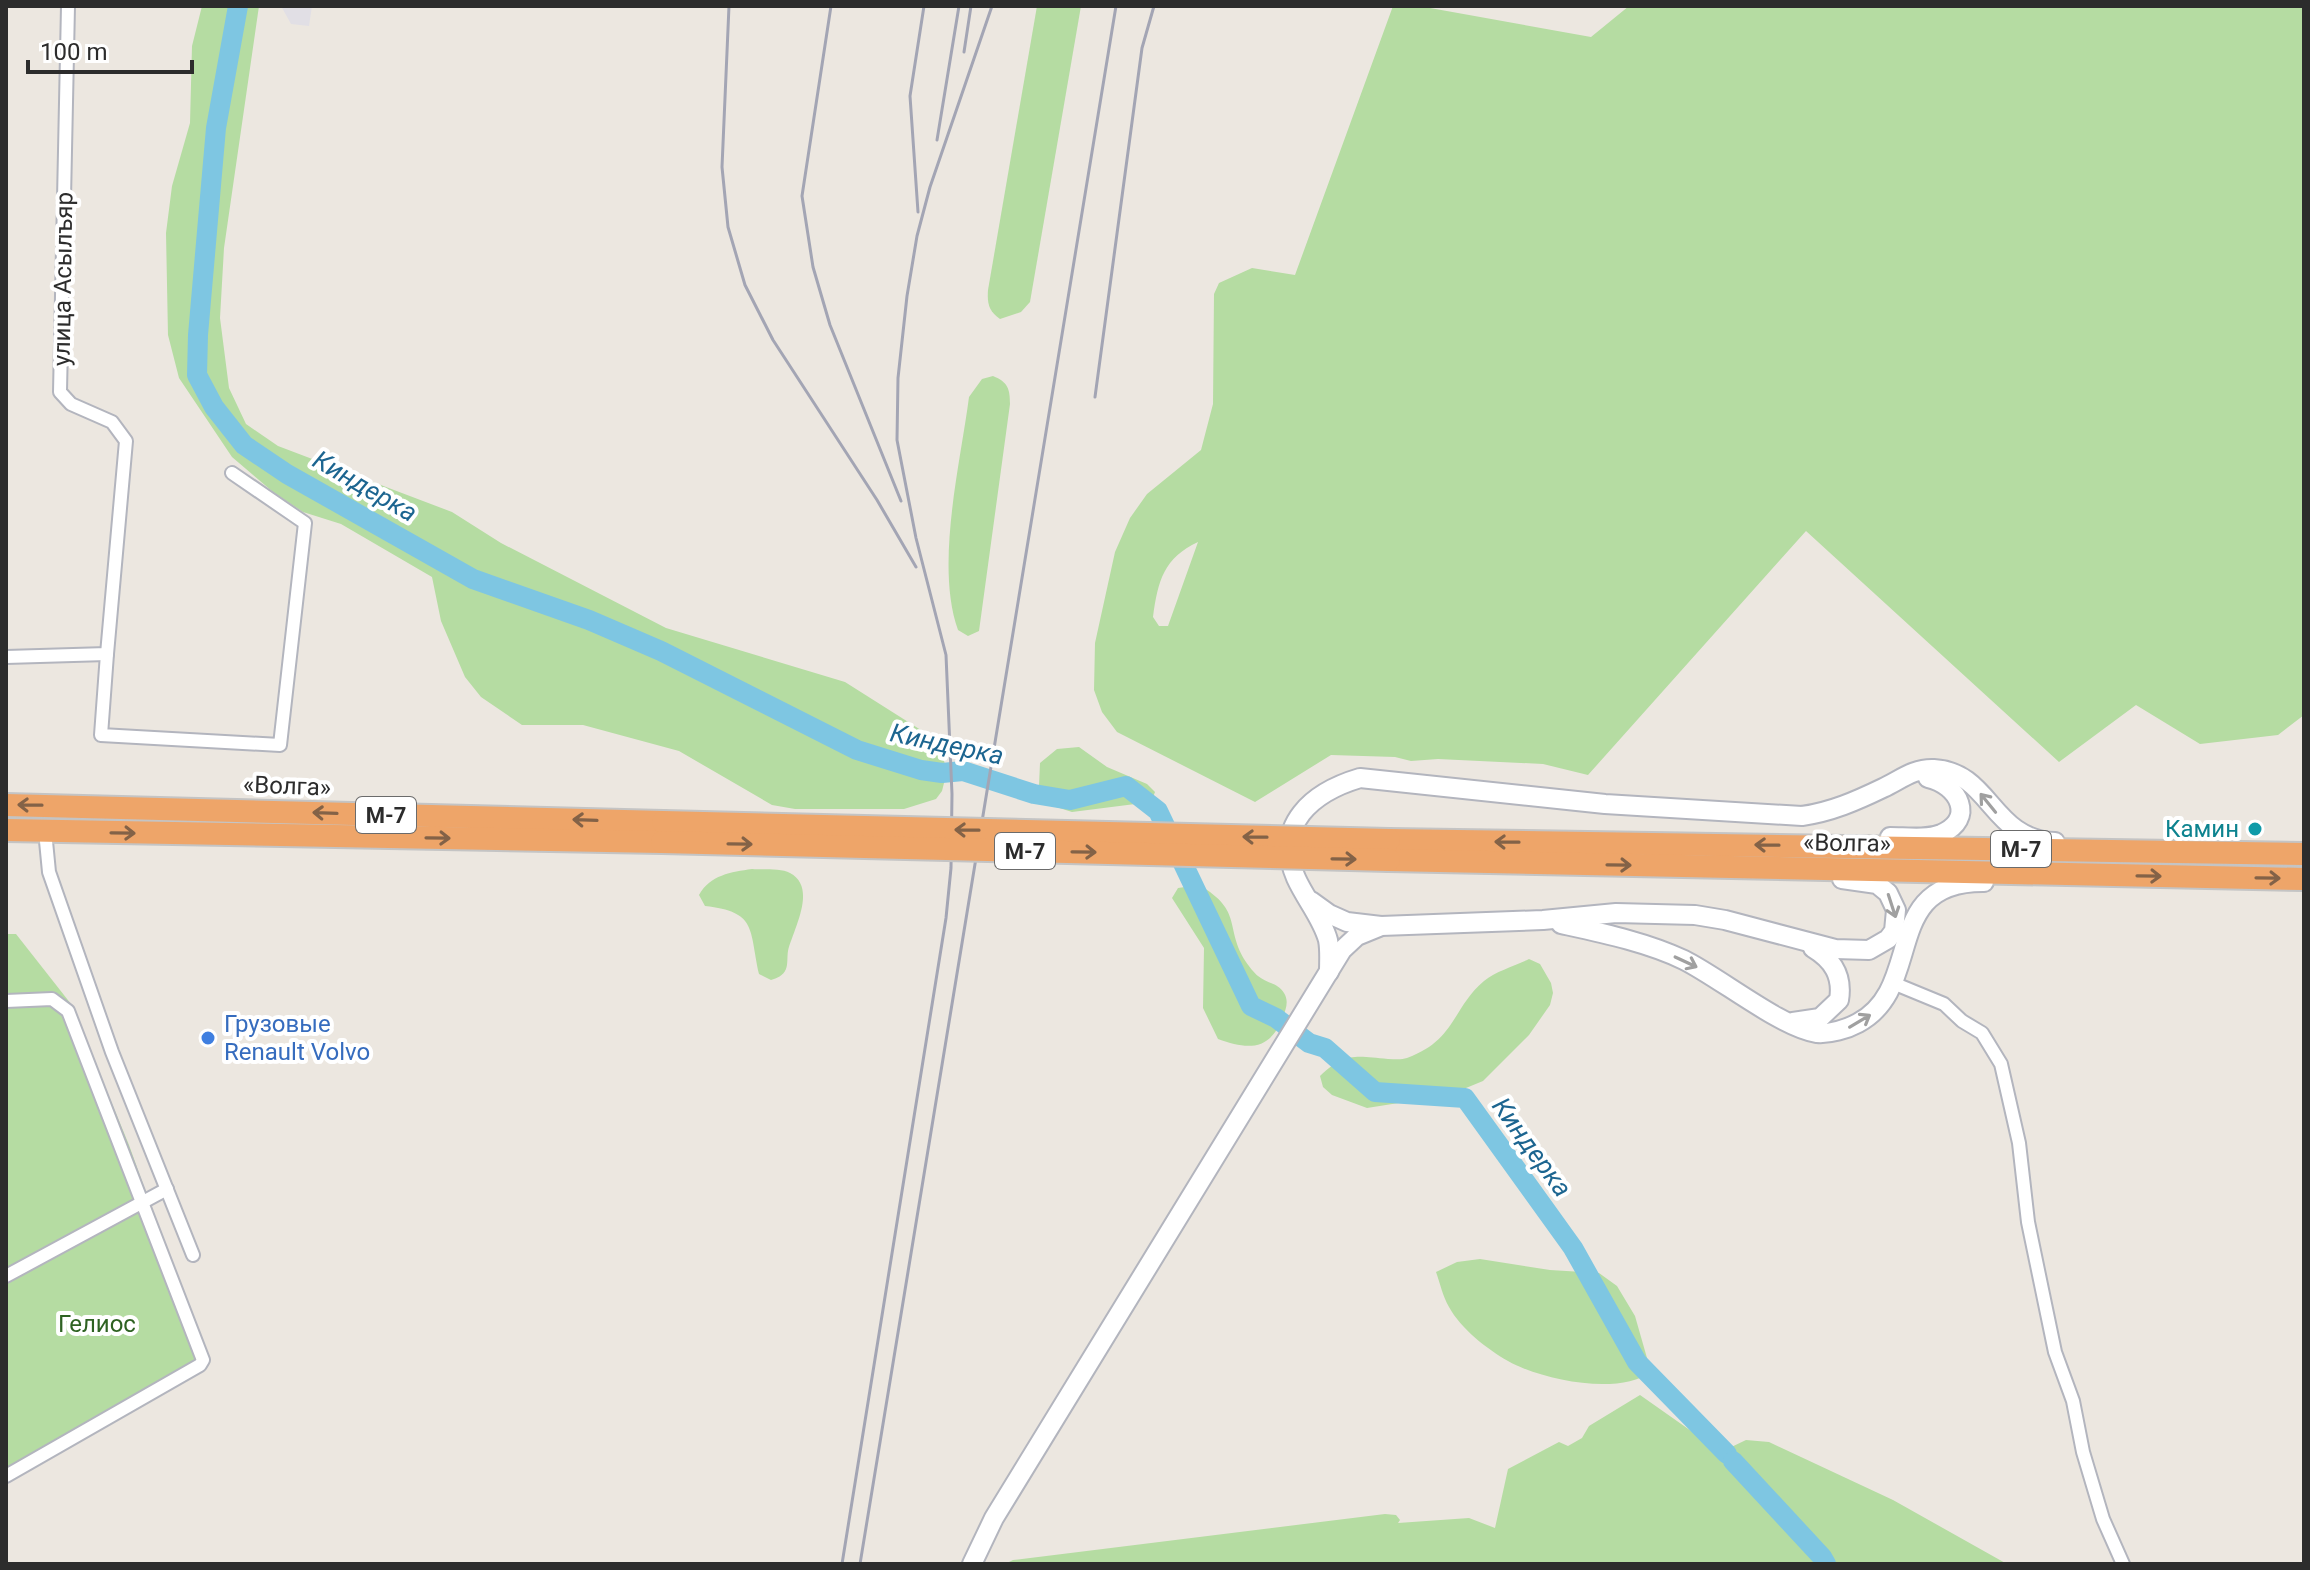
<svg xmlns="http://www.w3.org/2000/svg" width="2310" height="1570" font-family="Roboto,sans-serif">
	<rect width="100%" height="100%" fill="#ece7e0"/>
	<polygon fill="#e1dfe5" points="281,6 312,6 309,26 291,24"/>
	<g fill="#b5dca2" fill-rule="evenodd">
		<polygon points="202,6 259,6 224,248 220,318 229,388 246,424 278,446 452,512 501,543 666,628 845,682 924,732 941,751 947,771 942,791 936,799 904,809 795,809 772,805 679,751 583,725 522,725 481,697 465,677 441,621 432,577 341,524 303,512 273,492 232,457 179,378 168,335 166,233 172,186 190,123 192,46"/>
		<path d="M1037 6H1081L1030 302 1021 312 1000 319C989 311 987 304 988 290Z"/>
		<path d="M1393 6H1419L1591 37 1629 6H2304V715L2278 735 2200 744 2136 705 2059 762 1806 531 1588 775 1543 764 1438 759 1411 761 1395 757 1331 755 1255 802 1117 732 1102 712 1094 690 1095 643 1115 552 1130 518 1147 494 1201 450 1213 404 1214 294 1219 283 1252 268 1295 275ZM1198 542 1168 626H1159L1153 617C1158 580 1164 558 1198 542Z"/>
		<path d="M993 376C1008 382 1010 389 1010 404L979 631 968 636 958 630C935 565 960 466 969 397L982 379Z"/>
		<polygon points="1079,747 1107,767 1147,784 1155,792 1151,802 1072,812 1050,805 1039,786 1040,763 1057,749"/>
		<path d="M752 869C763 870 781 868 790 873 818 888 793 930 788 951 787 957 788 964 786 969 783 976 777 978 771 980L759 974C749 928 757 912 705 906L699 895C710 875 731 872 752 869Z"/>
		<path d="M1199 885C1244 911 1224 928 1246 962 1249 966 1254 973 1258 976 1266 983 1278 983 1284 993 1289 1001 1286 1009 1283 1017 1270 1051 1248 1050 1218 1039L1203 1008 1204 948 1172 898 1178 888Z"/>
		<polygon points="6,934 16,934 71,1004 129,1145 208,1365 6,1481"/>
		<path d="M1529 959 1540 964 1551 983 1553 993 1550 1005 1529 1035 1483 1081 1449 1095 1367 1108 1332 1095 1323 1087 1320 1076C1345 1052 1356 1056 1388 1059 1395 1059 1401 1060 1407 1058 1456 1040 1452 1008 1484 981 1496 971 1515 966 1529 959Z"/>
		<path d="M1480 1259 1550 1270 1599 1273 1617 1286 1635 1316 1651 1372C1619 1396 1541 1380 1508 1361 1487 1349 1461 1329 1449 1307 1443 1297 1440 1283 1436 1272L1457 1262Z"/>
		<polygon points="1640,1395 1721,1452 1746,1440 1769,1442 1893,1500 2007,1564 1005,1564 1013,1560 1385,1514 1396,1515 1400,1520 1398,1523 1469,1518 1495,1528 1508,1469 1559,1442 1568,1446 1582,1438 1589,1426"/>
	</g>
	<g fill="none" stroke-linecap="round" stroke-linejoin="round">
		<g stroke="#7ec6e2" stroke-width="20">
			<polyline points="238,6 216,128 198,335 197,375 214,407 244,445 287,474 473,579 589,620 661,651 857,750 921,770 942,773 963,771 1034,794 1070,800 1126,786 1158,811 1251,1006 1276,1018 1309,1043 1325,1048 1375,1092 1465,1098 1573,1248 1637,1362 1727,1454"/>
			<polyline points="1733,1461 1822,1557 1826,1564"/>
		</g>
		<g stroke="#b3b5be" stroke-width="16">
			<g id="street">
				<polyline points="107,654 101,735 280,745 305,523 232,473"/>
				<polyline points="6,657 107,654 126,441 112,422 71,404 60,392 68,6"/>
				<polyline points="45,831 49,872 112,1052 193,1255"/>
				<polyline points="1893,983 1944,1004 1962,1021 1982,1033 2001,1064 2019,1143 2028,1222 2055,1352 2073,1401 2083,1452 2103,1519 2123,1564"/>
				<polyline points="6,1001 52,999 68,1011 203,1360 200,1365 6,1476"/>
				<polyline points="6,1276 167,1189"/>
			</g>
		</g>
		<g stroke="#b3b5be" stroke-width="22">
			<g id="secondary">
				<path d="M1890 837C1906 837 1926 840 1941 834 1976 819 1959 785 1928 778"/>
				<polyline points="1311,901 1329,914 1347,922 1381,926 1543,920 1616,913 1695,915 1725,920 1835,949 1869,950 1888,939 1894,931 1896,910 1888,893 1877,884 1842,879"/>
				<path d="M1561 924C1602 933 1646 942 1684 960 1720 978 1782 1028 1817 1033 1830 1034 1847 1029 1858 1023 1926 987 1879 881 1984 882"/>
				<path d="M1329 972C1329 961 1330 950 1328 940 1322 918 1306 900 1296 878 1273 824 1313 792 1360 778L1605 804 1802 816C1831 812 1856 801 1883 788 1900 780 1914 768 1934 769 1991 772 1991 840 2055 842"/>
				<path d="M1793 1022 1820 1018 1839 1000C1843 976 1833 960 1813 948"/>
				<polyline points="972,1564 994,1518 1342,950 1357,936 1379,927"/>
			</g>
		</g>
		<g stroke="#c4c4c4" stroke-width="26">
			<g id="highway">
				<polyline points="6,805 663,822"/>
				<polyline points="6,830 662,842"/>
				<polyline points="1389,840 2304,854"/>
				<polyline points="1389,860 2304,879"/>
			</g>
		</g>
		<use href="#street" stroke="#fff" stroke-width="12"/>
		<use href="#secondary" stroke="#fff" stroke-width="18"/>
		<use href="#highway" stroke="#eea569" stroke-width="22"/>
		<g stroke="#a3a5b4" stroke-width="3">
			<polyline points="729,6 722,167 728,227 745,285 773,340 877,500 916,567"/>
			<polyline points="831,6 802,196 813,267 830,325 901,501"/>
			<polyline points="964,52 971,6"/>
			<polyline points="937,140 959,6"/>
			<polyline points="918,212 910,96 924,6"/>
			<polyline points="1095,397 1142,48 1154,6"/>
			<polyline points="842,1564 946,918 951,868 952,794 946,655 916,538 897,440 898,378 907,296 917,236 930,187 992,6"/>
			<polyline points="860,1564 1116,6"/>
		</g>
		<g stroke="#c4c4c4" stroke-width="26" stroke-linecap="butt">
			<g id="highway-bridge">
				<polyline points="663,822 1389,840"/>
				<polyline points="662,842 1389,860"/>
			</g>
		</g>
		<use href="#highway-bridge" stroke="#eea569" stroke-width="22"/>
	</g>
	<defs><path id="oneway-shaft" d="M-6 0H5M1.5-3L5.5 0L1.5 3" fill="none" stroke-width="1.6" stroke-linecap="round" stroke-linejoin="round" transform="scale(2)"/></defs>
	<g stroke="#a0a0a0">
		<use href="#oneway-shaft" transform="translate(1988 803) rotate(-129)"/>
		<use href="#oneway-shaft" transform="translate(1892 906) rotate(72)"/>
		<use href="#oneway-shaft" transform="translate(1686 962) rotate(25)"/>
		<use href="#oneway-shaft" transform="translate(1860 1021) rotate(-31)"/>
	</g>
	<g stroke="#836247">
		<use href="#oneway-shaft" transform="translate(30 805) rotate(-179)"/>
		<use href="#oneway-shaft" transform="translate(325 813) rotate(-178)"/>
		<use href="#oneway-shaft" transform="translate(585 820) rotate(-178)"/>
		<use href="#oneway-shaft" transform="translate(967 830) rotate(-179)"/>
		<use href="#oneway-shaft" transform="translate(123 833) rotate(1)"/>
		<use href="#oneway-shaft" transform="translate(1255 837) rotate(-179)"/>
		<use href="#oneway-shaft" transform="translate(438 838) rotate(1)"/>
		<use href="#oneway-shaft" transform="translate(1507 842) rotate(-179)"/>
		<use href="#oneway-shaft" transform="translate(740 844) rotate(1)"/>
		<use href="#oneway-shaft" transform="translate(1767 845) rotate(-179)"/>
		<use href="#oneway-shaft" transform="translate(1084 852) rotate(1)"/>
		<use href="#oneway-shaft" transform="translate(1344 859) rotate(1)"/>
		<use href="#oneway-shaft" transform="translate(1619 865) rotate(1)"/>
		<use href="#oneway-shaft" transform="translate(2149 876) rotate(1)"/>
		<use href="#oneway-shaft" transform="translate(2268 878) rotate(1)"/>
	</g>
	<circle fill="#0f9aa8" stroke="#fff" stroke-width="3" cx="2255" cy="829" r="8"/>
	<circle fill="#3f7fe0" stroke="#fff" stroke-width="3" cx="208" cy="1038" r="8"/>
	<g text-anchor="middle" stroke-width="8" stroke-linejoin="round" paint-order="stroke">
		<g fill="#fff" stroke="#6b6b6b" stroke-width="2">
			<rect x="356" y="797" width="60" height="36" rx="6"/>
			<rect x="1991" y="831" width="60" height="36" rx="6"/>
			<rect x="995" y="833" width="60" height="36" rx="6"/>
		</g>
		<g font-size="22" font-weight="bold" fill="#2c2c2c">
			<text x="386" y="823">М-7</text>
			<text x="2021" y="857">М-7</text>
			<text x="1025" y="859">М-7</text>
		</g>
		<g font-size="24" fill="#2c2c2c" stroke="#fff">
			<text transform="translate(63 279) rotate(-89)" y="8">улица Асылъяр</text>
			<text transform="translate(287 786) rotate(2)" y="8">«Волга»</text>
			<text transform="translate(1847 843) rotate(1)" y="8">«Волга»</text>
		</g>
		<g font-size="24" fill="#0d838f" stroke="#fff" text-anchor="end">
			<text x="2239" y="837">Камин</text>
		</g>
		<g font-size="24" fill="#366cbe" stroke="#fff" text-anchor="start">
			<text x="224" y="1032">Грузовые<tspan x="224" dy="28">Renault Volvo</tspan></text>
		</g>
		<g font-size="24" fill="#2e6222" stroke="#fff">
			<text x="97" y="1332">Гелиос</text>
		</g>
		<g font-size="26" font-style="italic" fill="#1c6590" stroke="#fff">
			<text transform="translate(365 486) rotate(30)" y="9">Киндерка</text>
			<text transform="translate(947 744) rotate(12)" y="9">Киндерка</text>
			<text transform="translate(1532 1147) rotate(54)" y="9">Киндерка</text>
		</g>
	</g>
	<rect width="2310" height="1570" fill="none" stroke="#2c2c2c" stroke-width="16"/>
	<path d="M28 60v12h164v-12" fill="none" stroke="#2c2c2c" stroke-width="4"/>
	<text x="40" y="60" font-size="24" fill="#2c2c2c" stroke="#ffffff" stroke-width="6" paint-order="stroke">100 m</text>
</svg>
